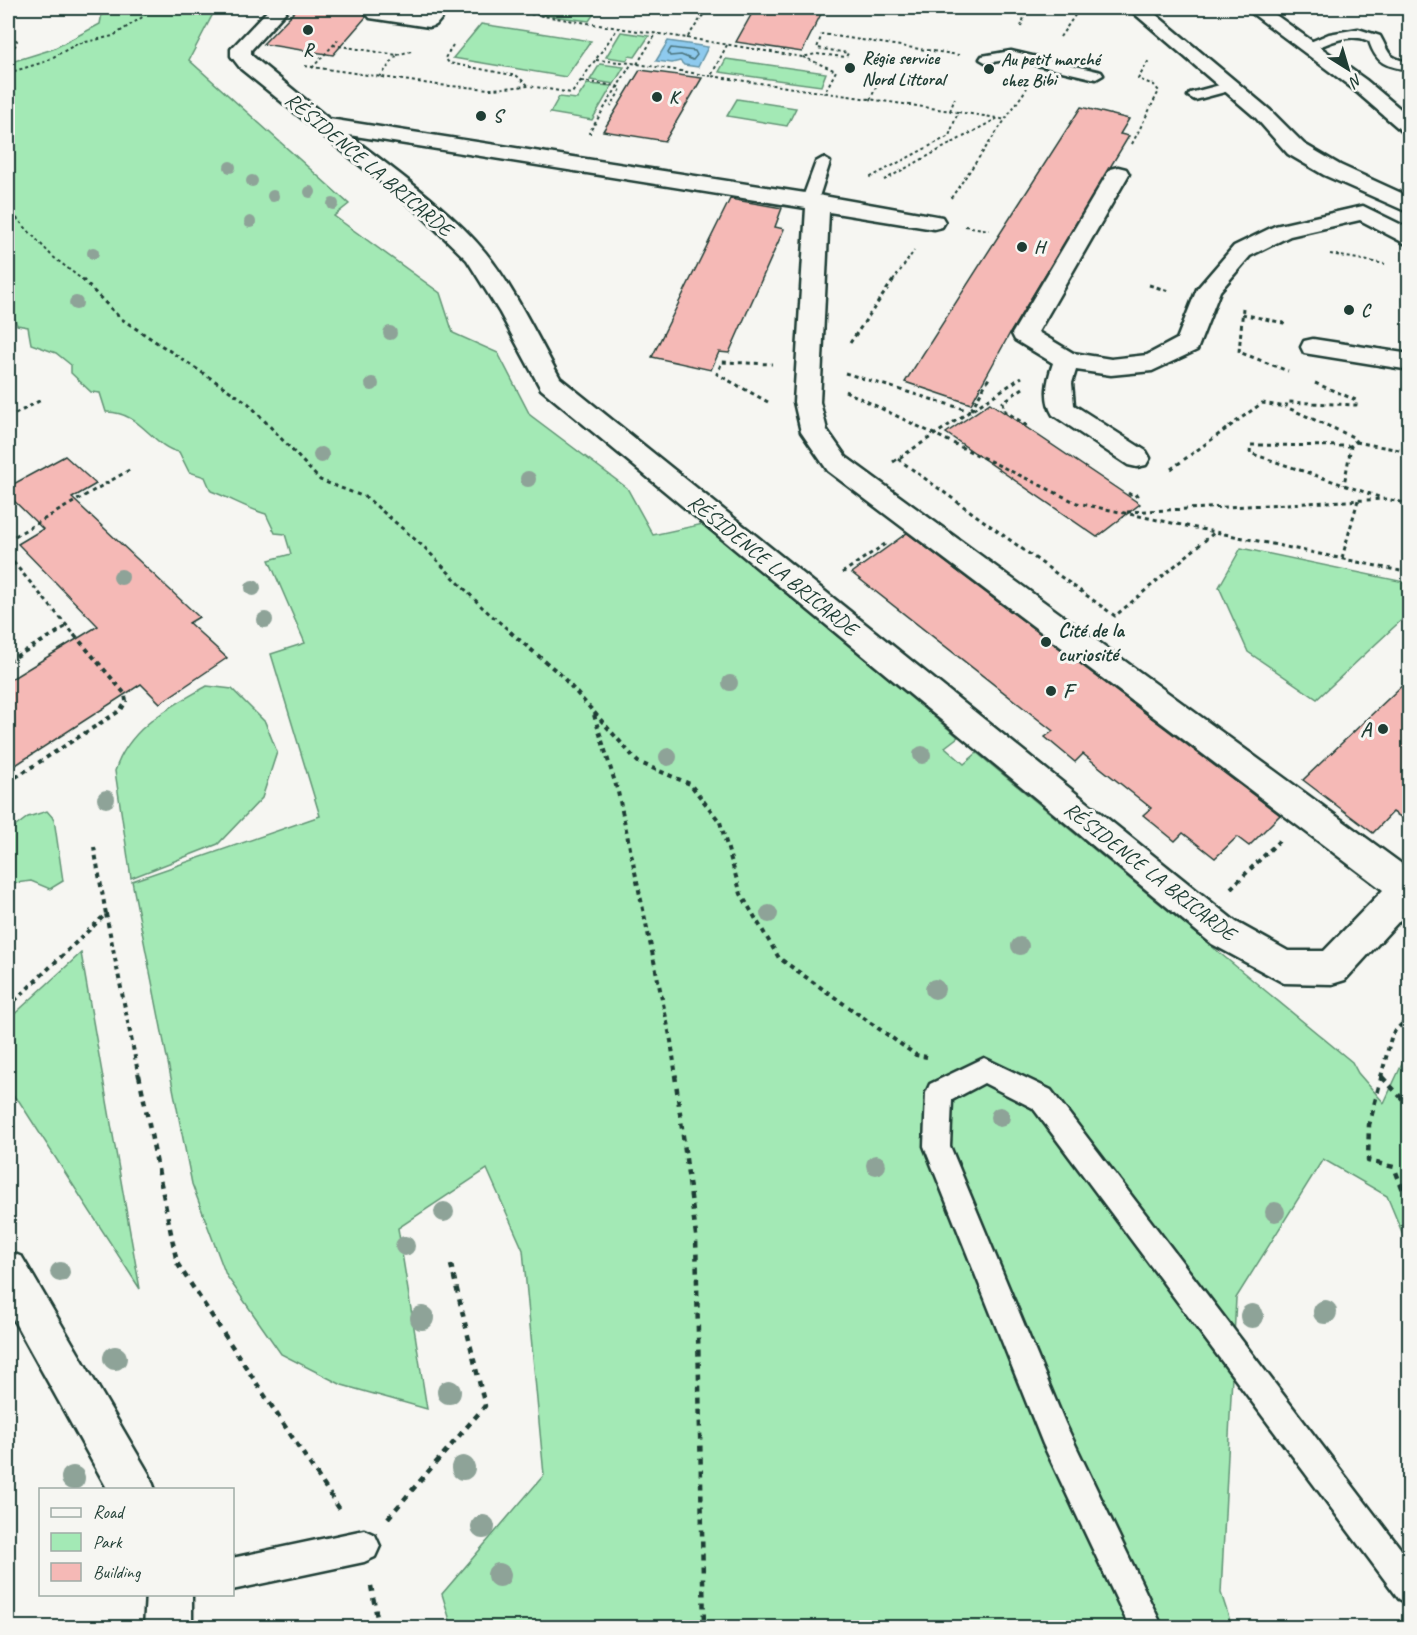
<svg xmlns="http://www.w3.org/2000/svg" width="1417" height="1635" font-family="Caveat,sans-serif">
	<rect width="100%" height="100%" fill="#f6f6f2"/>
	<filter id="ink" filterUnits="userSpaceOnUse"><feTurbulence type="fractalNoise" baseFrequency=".0167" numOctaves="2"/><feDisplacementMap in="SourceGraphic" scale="12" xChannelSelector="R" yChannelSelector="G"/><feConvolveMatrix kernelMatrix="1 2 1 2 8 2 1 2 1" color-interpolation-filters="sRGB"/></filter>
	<g filter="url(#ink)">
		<g fill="#a3e9b5" stroke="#619374" stroke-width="1.5">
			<path d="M103 8H216L189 60 349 204 334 216 440 293 453 333 498 353 530 415 627 488 653 535 703 524 958 737 945 747 964 764 977 753 1352 1062 1358 1073 1384 1103 1409 1049V1249L1387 1196 1323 1159 1236 1298 1221 1593 1232 1627H452L442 1594 544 1475 523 1250 487 1169 398 1228 427 1409 342 1385 281 1354 226 1275 192 1184 132 881 320 816 271 654 305 643 269 560 291 554 285 534 275 533 266 514C246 508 230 498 211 491L205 477 189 472 179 452C153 448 141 411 106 412L100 393 91 392 71 373V365L56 353 31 344 28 327 17 325 8 302V63L53 49 100 24Z"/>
			<polygon points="548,8 598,8 589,21 543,15"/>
			<polygon points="481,24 591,41 566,77 453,58"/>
			<polygon points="621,32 649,36 635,57 629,56 627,60 606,57"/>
			<polygon points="726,59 826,73 821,86 719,72"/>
			<polygon points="600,64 624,67 614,84 590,80"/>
			<polygon points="587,84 612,86 592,120 550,113 559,97 577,99"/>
			<polygon points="737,99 796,108 787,126 727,116"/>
			<polygon points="1241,548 1409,583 1409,613 1317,699 1248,652 1219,587"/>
			<path d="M207 686 232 689 265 722 277 752 262 798 218 844 131 878 115 771C129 727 169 708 207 686Z"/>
			<polygon points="47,811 54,819 63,881 50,889 31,881 8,884 8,832 28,817"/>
			<polygon points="81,953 140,1289 19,1101 8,1092 8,1020"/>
		</g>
		<polygon fill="#8ecaee" stroke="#6292a4" stroke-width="1.5" points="668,41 708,47 698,67 684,65 680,61 672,63 656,61"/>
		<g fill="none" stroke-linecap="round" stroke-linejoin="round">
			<polygon stroke="#4b757e" stroke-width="1.5" points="671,48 695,51 697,55 693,60 681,55 670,56 668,53"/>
		</g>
		<g fill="#f5b9b6" stroke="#1f3d34" stroke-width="1.5">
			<polygon points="298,8 371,8 365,13 366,17 333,55 263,44"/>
			<polygon points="755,8 824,8 802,52 736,42"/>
			<polygon points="640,70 702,78 665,141 603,131"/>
			<polygon points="1081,107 1129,119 1120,134 1129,136 1010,333 971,404 905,382"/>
			<polygon points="730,199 782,208 775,227 784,229 729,353 719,352 711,370 652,357"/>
			<polygon points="990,403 1140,504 1097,537 946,433"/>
			<polygon points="65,456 96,484 72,498 199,617 189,623 227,658 160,703 141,684 8,770 8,681 98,626 18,544 43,529 8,495 8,487"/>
			<polygon points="907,533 1280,815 1249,846 1237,837 1215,858 1183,833 1175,841 1143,815 1151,808 1083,754 1075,762 1045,737 1053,731 852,573"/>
			<polygon points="1410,678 1410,823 1393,812 1373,833 1303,780"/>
		</g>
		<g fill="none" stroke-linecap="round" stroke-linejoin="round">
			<g stroke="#1f3d34" stroke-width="5">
				<g id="lane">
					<path d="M1358 29 1380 36C1390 54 1387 58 1410 62V70C1386 66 1377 65 1369 41 1347 31 1329 45 1308 50L1301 46 1329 34Z"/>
					<polygon points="1011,51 1101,72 1103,75 1096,79 1011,59 987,63 980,59 982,56"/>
					<polygon points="1231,82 1238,86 1236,89 1195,100 1188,96 1190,93"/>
					<polygon points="823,158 830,162 818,200 815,203 805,203 802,200 816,162"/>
					<polygon points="984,1058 1051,1090 1410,1561 1410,1604 1399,1599 1033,1108 984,1083 952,1100 950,1146 1065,1423 1163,1628 1130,1628 1043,1444 924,1146 926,1093 930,1084"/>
					<polygon points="364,1530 375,1535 380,1546 375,1557 364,1562 232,1590 232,1558"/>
				</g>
			</g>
			<g stroke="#1f3d34" stroke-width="5">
				<g id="street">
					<path d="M270 8H289L251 50V55L329 119 818 195 942 217 945 222 942 227 934 229 829 212 820 402 827 430 846 457 1410 870V909L1345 980 1332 984 1284 983 1212 944 541 389 500 313 467 260 418 212 241 69 231 56V49ZM349 135 806 208 794 402 801 432 828 471 1383 890 1324 951H1288L1236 922 560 378C538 338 513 286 485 252 449 208 393 170 349 135Z"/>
					<polygon points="377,8 424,15 431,8 450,8 436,25 429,27 370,18 367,14 370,10"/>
					<polygon points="1128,8 1148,8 1270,110 1304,144 1340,165 1410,197 1410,213 1324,175 1288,154 1256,118"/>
					<polygon points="1245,8 1266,8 1366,80 1410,117 1410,134 1403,132 1352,88"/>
					<path d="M1118 167 1126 169 1129 174 1038 332 1073 353 1111 359 1147 355 1177 339 1197 289 1234 246 1275 226 1363 206 1410 229V246L1360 220 1290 236 1250 256 1220 291 1197 350 1152 371 1111 375 1076 370 1072 383 1074 405 1146 451 1150 458 1146 465 1137 467 1128 465 1053 415C1043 399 1047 380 1053 363L1015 340 1012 334 1107 174 1110 169Z"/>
					<polygon points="1313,339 1410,354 1410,370 1304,353 1301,347 1304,341"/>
					<polygon points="8,1251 22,1257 149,1474 155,1490 108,1490 8,1310"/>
					<polygon points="146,1594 192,1594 192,1628 144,1628"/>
				</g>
			</g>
			<g stroke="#1f3d34" stroke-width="2" stroke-dasharray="3 3" stroke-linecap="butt">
				<polyline points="477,8 537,15"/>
				<polyline points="543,8 537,15 618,28"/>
				<polyline points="1021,27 1027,8"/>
				<polyline points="8,30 17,41 15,46 8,49"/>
				<polyline points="1060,37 1080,8"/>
				<polyline points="687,38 802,57 816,54 846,57 848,53 817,48 822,34 959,55"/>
				<polyline points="333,45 397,55 380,77"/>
				<polyline points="453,45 445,58 449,63 517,76 529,86"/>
				<polyline points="727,45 711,76 958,112 949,136 869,178"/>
				<polyline points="397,55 411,51"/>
				<polyline points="803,57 836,71 824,94"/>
				<polyline points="596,60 632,63"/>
				<polyline points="637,64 656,34"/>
				<polyline points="305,66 438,85 491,89 529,86 572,93 618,28 687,38 708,8"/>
				<polyline points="312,68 338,40"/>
				<polyline points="8,73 44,62 77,44 113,36 141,18 150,8"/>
				<polyline points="581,81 617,86 621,89 611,106"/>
				<polyline points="870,100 876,87"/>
				<polyline points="950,111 955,98"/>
				<polyline points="958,112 997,118"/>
				<polyline points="591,133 589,133 632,63 711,76"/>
				<polyline points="1132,144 1159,91 1154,85 1138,79 1149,60"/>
				<polyline points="884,180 998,118 1005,120"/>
				<polyline points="951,198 1027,88"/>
				<polyline points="8,209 52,256 84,281"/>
				<polyline points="965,226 989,230"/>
				<polyline points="1330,254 1385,264"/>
				<polyline points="893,281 914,251"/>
			</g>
			<g stroke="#1f3d34" stroke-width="3" stroke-dasharray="4 4" stroke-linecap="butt">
				<polyline points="82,279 120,318 248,403 320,480 367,498 425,548 483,608 512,633"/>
				<polyline points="1149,285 1169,291"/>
				<polyline points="1243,308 1239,352 1288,371"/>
				<polyline points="1242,314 1288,324"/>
				<polyline points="850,343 894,279"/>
				<polyline points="845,373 970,411"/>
				<polyline points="1315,383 1356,400 1356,405 1287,402 1286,407 1353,437 1356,442 1351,446 1344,485"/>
				<polyline points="1023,388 1003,402 1005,411 1029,427"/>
				<polyline points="845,391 1077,503 1410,573"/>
				<polyline points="768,402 717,374 722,362 772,364"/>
				<polyline points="971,410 989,378 986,378"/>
				<polyline points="8,418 41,400"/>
				<polyline points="1356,442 1410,452"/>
				<polyline points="1351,446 1251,445 1250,453 1382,498"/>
				<polyline points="898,459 1115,616 1215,532"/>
				<polyline points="893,462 1022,377"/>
				<polyline points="1171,469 1262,403 1286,407"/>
				<polyline points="1128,493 1134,497 1141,492"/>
				<polyline points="1127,512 1386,499 1410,504"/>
				<polyline points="8,540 131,469"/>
				<polyline points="8,556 73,633"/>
				<polyline points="1342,558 1358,500"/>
				<polyline points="842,573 885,544"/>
				<polyline points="55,633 67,626"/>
			</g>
			<g stroke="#1f3d34" stroke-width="4" stroke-dasharray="4.5 4.5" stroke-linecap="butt">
				<polyline points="510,632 560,674 638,762 690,784 720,822 741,894 779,958 916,1055 927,1057"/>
				<polyline points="8,661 58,632"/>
				<polyline points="594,715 618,792 671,1041 676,1077"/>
				<polyline points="8,782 121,710 126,701 125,694 72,632"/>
				<polyline points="94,847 106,914"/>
				<polyline points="1231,888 1279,841"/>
				<polyline points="8,1007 106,914 139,1077"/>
				<polyline points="1381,1077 1392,1034 1410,1016"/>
			</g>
			<g stroke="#1f3d34" stroke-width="4.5" stroke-dasharray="6 6" stroke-linecap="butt">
				<polyline points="139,1075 177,1263 341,1511"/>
				<polyline points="675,1075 696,1235 704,1628"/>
				<polyline points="1382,1075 1369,1125 1368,1161 1394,1167 1410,1208"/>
				<polyline points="1382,1077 1410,1107"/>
				<polyline points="388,1518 485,1406 451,1265"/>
				<polyline points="371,1586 379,1628"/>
			</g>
			<use href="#lane" fill="#f6f6f2" fill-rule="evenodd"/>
			<use href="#street" fill="#f6f6f2" fill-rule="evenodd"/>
		</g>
		<g fill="#8ea398">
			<circle cx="230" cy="167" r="6"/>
			<circle cx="252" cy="181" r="6"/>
			<circle cx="310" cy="192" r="6"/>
			<circle cx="273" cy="196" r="6"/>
			<circle cx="333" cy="204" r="6"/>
			<circle cx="250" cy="222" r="6"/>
			<circle cx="93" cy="253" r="6"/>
			<circle cx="76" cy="303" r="7"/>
			<circle cx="390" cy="333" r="7"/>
			<circle cx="372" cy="384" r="7"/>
			<circle cx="321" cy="455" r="8"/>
			<circle cx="528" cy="479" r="8"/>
			<circle cx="121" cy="577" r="8"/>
			<circle cx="253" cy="588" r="8"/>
			<circle cx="265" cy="620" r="8"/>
			<circle cx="730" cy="683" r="8"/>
			<circle cx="922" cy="755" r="9"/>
			<circle cx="668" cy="757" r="9"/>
			<circle cx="106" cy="799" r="9"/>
			<circle cx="769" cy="914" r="9"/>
			<circle cx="1020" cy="946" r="9"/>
			<circle cx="935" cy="989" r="10"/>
			<circle cx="1000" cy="1117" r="10"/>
			<circle cx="876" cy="1165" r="10"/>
			<circle cx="444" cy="1212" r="10"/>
			<circle cx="1275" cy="1212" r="10"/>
			<circle cx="405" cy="1246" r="10"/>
			<circle cx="60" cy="1272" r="10"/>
			<circle cx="1325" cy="1312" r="12"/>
			<circle cx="1252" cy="1316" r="12"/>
			<circle cx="422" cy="1318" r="12"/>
			<circle cx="115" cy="1358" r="12"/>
			<circle cx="449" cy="1392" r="12"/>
			<circle cx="463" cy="1468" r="12"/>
			<circle cx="73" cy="1478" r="12"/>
			<circle cx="483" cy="1527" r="12"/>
			<circle cx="499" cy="1575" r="12"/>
		</g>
	</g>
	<g fill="#1f3d34" stroke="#f6f6f2" stroke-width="2">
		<circle cx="308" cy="30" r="6"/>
		<circle cx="850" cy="68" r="6"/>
		<circle cx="989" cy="69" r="6"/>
		<circle cx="657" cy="97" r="6"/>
		<circle cx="481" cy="116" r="6"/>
		<circle cx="1022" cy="247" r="6"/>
		<circle cx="1349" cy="310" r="6"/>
		<circle cx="1046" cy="642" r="6"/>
		<circle cx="1051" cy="691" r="6"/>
		<circle cx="1383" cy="729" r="6"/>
	</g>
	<g text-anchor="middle" stroke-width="6" stroke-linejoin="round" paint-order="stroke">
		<g font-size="18" font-weight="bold" fill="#1f3d34" stroke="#f6f6f2" text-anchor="start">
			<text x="308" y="56" text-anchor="middle">R</text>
			<text x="862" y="64">Régie service<tspan x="862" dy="21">Nord Littoral</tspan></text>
			<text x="1001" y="65">Au petit marché<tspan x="1001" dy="21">chez Bibi</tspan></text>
			<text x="669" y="103">K</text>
			<text x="493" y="122">S</text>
			<text x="1034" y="253">H</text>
			<text x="1361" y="316">C</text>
		</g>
		<g font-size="21" fill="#1f3d34" stroke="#f6f6f2">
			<text transform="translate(369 164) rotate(40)" y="7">RÉSIDENCE LA BRICARDE</text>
			<text transform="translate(773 565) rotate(39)" y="7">RÉSIDENCE LA BRICARDE</text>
			<text transform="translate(1150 871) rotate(38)" y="7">RÉSIDENCE LA BRICARDE</text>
		</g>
		<g font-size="21" font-weight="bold" fill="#1f3d34" stroke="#f6f6f2" text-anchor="start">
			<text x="1058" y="637">Cité de la<tspan x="1058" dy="24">curiosité</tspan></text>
			<text x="1063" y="698">F</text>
			<text x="1371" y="736" text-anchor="end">A</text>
		</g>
	</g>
	<rect width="1417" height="1635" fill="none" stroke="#f6f6f2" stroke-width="30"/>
	<rect x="15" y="15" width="1387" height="1605" fill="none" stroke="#1f3d34" stroke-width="2" filter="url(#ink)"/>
	<rect x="39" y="1488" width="195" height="108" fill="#f6f6f2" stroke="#a0aca6" stroke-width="1.5"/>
	<rect x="51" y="1508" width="30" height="9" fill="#f6f6f2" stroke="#a0aca6" stroke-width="1.5"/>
	<text x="93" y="1518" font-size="18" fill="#1f3d34">Road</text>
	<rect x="51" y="1533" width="30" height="18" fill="#a3e9b5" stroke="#a0aca6" stroke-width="1.5"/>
	<text x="93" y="1548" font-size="18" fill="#1f3d34">Park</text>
	<rect x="51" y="1563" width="30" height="18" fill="#f5b9b6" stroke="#a0aca6" stroke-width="1.5"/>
	<text x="93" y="1578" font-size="18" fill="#1f3d34">Building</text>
	<g transform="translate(1348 69) rotate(143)" stroke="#f6f6f2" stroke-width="4.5" paint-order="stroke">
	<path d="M0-4.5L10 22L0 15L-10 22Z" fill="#1f3d34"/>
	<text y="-9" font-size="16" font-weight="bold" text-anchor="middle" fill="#1f3d34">N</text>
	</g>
</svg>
